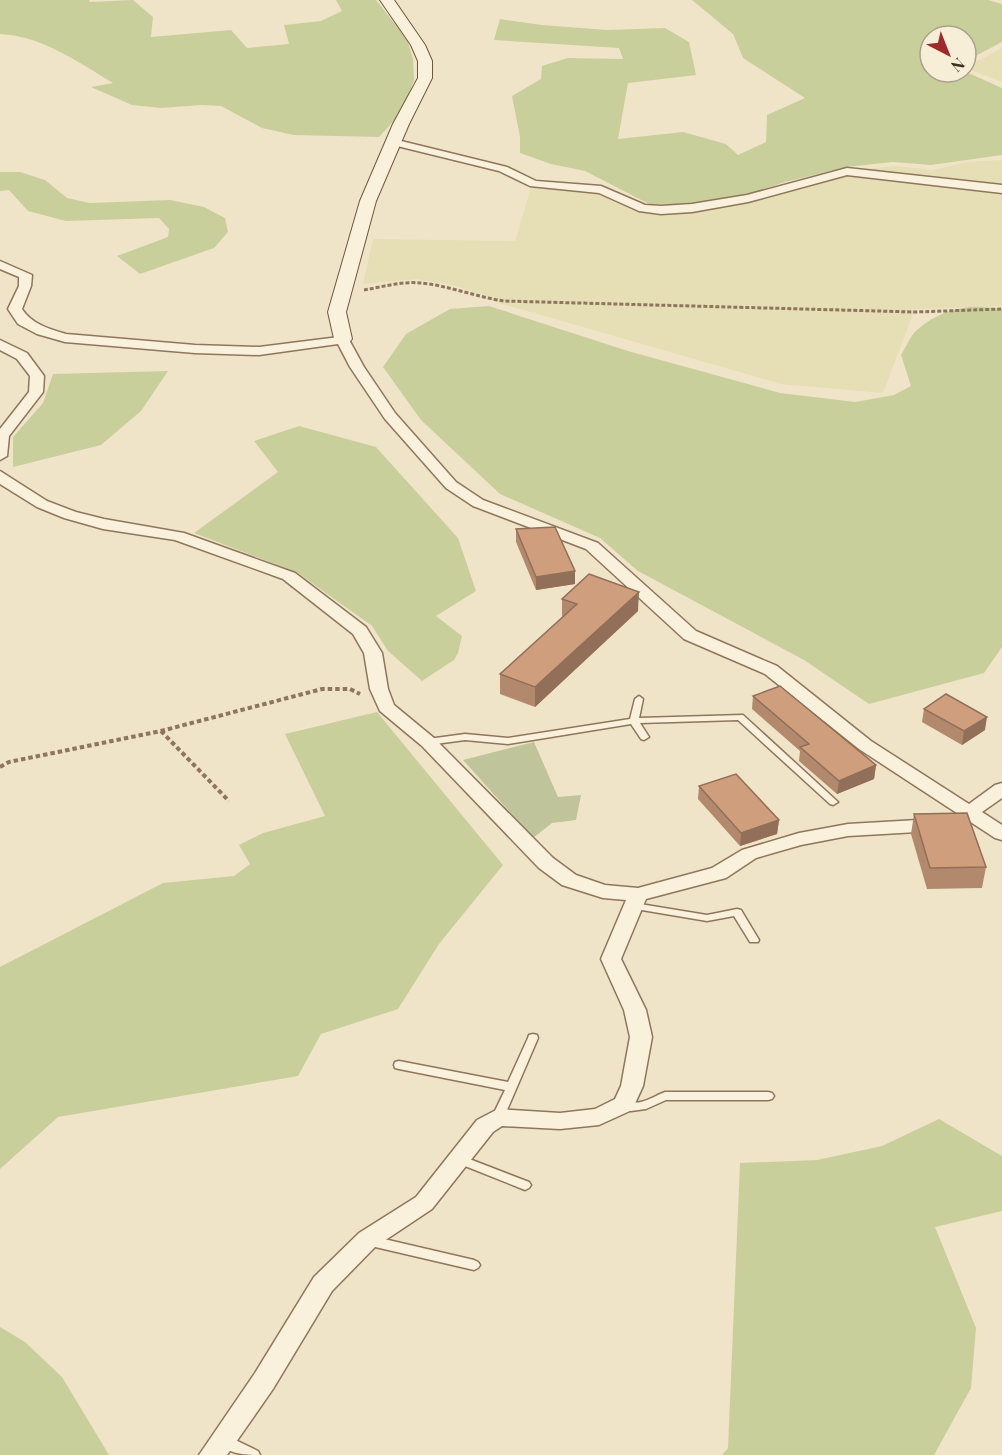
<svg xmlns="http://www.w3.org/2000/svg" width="1002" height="1455" font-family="'Playfair Display',serif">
	<rect width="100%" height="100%" fill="#f0e4c8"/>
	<g fill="#e6deb5">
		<polygon points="1002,48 1002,82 966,68 966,67"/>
		<polygon points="1002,160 1002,185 865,169 896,166 933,170 967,162"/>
		<polygon points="852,173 1002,191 1002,306 915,309 883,393 781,384 499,303 484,295 452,285 417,279 363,284 373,239 515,241 532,184 613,196 637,210 665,215 776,195"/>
	</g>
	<g fill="#c9cf9b">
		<path d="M0 0H89L90 2 133 0 153 17 151 37 231 30 247 48 289 44 284 25 321 21 342 11 336 0H376L407 39 413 59 414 80 402 112 379 137 294 135 262 128 221 106 202 105 161 108 132 105 91 87 113 83C78 62 42 36 0 34Z"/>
		<polygon points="692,0 988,0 1002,4 1002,42 966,61 966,36 930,36 930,72 966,72 1002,88 1002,155 931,165 893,162 846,167 785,182 737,198 683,205 649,204 585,171 551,164 520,153 520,137 512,96 541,79 542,66 568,58 623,59 619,48 494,40 500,19 542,25 607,30 665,28 689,42 696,75 628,83 618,139 683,132 726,144 738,155 766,142 767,115 805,98 743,58 733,34"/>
		<polygon points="0,172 20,172 45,180 67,198 90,203 170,200 204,207 225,218 228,232 214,248 140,274 117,256 168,237 169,229 159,218 66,221 28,211 9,190 0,191"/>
		<path d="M489 306 628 351 780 393 855 402 894 395 911 386 901 355C906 347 910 336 917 330 941 309 971 302 1002 310V647L984 673 869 704 804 660 638 571 600 538 500 494 421 420 383 367 406 334 450 309Z"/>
		<polygon points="168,371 141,411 101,445 13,467 13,437 43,403 53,374"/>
		<polygon points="299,426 376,447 458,538 476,591 436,616 462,636 458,653 454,660 422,681 388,651 372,626 298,573 194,533 278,472 254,441"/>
		<polygon points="377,712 503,865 439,944 398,1009 321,1034 298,1076 58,1117 0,1169 0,967 163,883 234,876 250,864 239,845 263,833 325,816 285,734"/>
		<polygon points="939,1119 1002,1156 1002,1211 935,1227 976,1328 971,1388 934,1455 722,1455 728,1448 740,1163 817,1160 882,1146"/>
		<polygon points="0,1327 25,1342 62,1377 109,1455 0,1455"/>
	</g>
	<polygon fill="#bfc49a" points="534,742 558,797 581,795 576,820 552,823 533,838 463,760"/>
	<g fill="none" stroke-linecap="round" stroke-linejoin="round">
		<g stroke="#8d765c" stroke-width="3">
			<g id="lane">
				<polygon points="639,696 643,699 639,718 743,715 838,802 833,805 830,804 738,720 640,723 649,737 644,740 641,739 631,724 508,744 465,740 428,745 423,742 428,739 465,734 508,738 630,719 635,699"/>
				<polygon points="634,903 707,915 737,909 741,910 759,940 758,942 750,942 734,916 707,921 630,908 629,906 630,904"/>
				<polygon points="533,1034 537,1035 538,1038 504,1117 502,1120 498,1121 494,1120 492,1117 505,1090 399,1069 395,1068 394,1065 395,1062 399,1061 508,1082 528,1038 529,1035"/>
				<path d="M665 1092H768L772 1093 774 1096 772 1099 768 1100H666L646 1109 631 1111 620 1107 618 1104 620 1101C627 1100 633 1104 641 1102 649 1100 657 1095 665 1092Z"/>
				<polygon points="459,1155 529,1182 531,1185 529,1188 525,1190 455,1162 453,1159 455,1156"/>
				<polygon points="371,1236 474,1260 478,1262 480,1265 478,1268 474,1270 371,1246 367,1244 365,1241 367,1238"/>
				<path d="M223 1434 258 1451 260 1455C245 1455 225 1454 216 1440L218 1436Z"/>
			</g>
		</g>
		<g stroke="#8d765c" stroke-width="3">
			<g id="street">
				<polygon points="393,139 507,167 536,181 601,186 645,205 661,206 692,204 747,195 847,168 1002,185 1002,193 847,175 748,202 692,212 661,214 639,211 599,193 530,186 499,171 389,144 387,142"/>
				<path d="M0 261 32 275 31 286 22 309C32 324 49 329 66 334L195 345 259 347 347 336 364 367 395 413 456 482 483 500 598 543 696 631 777 666 871 741 969 804 995 785 1002 783V798L982 812 1002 825V840L995 838 859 749 765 674 684 639 586 549 473 506 446 488 385 419 350 367 338 344 259 355 195 353 65 342 37 334 18 324 8 309 19 286V277L0 269Z"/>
				<polygon points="0,340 27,353 44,376 43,392 9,436 7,456 0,460 0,429 29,392 30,376 17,359 0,350"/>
				<polygon points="0,471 47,501 76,512 104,519 184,533 295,573 366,627 382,653 388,689 394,705 434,738 553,858 576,875 605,885 638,888 712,868 742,850 799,833 848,824 935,819 942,821 945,825 942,829 935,831 848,836 801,845 756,858 726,878 646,899 621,959 646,1010 652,1037 643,1086 632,1110 599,1125 560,1129 502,1126 493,1132 432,1209 375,1247 332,1291 273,1389 227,1455 199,1455 255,1373 314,1277 359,1233 416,1197 477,1120 498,1109 560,1113 595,1109 615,1099 621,1086 630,1037 624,1010 601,959 626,900 603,898 562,885 539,868 422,746 380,711 370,689 364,653 353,634 283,579 175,540 103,529 64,518 37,507 0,484"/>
			</g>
		</g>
		<g stroke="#6f573f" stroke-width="2">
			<polygon id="secondary" points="380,0 394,0 425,45 432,61 432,78 409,124 376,201 346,312 352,339 349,343 335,343 328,312 360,201 393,124 418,78 418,61 411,45"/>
		</g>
		<path stroke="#8d765c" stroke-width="3" stroke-dasharray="4 2" stroke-linecap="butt" d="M364 290C382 287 402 281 420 283 446 285 477 297 504 301L915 312 1002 309"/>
		<g stroke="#8d765c" stroke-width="4" stroke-dasharray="4.5 3" stroke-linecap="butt">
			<polyline points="161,731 229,801"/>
			<polyline points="0,767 9,762 161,731 322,689 350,689 360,694"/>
		</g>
		<use href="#lane" fill="#faf1dc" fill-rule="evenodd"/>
		<use href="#street" fill="#faf1dc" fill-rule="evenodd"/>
		<use href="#secondary" fill="#faf1dc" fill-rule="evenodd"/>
	</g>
	<g fill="#b2896c">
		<polygon points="516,529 575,584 536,590 516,542"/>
		<polygon points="562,599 638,611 535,707 500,694 500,674 562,618"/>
		<polygon points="753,696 876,765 874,779 837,794 799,761 800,751 752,709"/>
		<polygon points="924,709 985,730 962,745 922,722"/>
		<polygon points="699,786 779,820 777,834 740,846 698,799"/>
		<polygon points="914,814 986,867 982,888 927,889 911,834"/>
	</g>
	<g fill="#916f58">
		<polygon points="575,571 575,584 536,590 536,577"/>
		<polygon points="639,592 638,611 535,707 535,687"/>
		<polygon points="987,717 985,730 962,745 964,731"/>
		<polygon points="876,765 874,779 837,794 839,781"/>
		<polygon points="779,820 777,834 740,846 741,833"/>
	</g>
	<g fill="#cf9f7d" stroke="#916f58" stroke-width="1.5">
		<polygon points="555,527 575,571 536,577 516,529"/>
		<polygon points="589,574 639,592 535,687 500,674 577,604 562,599"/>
		<polygon points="780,686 876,765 839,781 800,747 809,744 753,696"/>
		<polygon points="946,694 987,717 964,731 924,709"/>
		<polygon points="736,774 779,820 741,833 699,786"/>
		<polygon points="967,813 986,867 930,868 914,814"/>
	</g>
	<g transform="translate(948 54) rotate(138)"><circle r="28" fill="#f7eed8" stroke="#ada18e" stroke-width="1.5"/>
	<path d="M0-4.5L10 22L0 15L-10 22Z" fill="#9e2a2b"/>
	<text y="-9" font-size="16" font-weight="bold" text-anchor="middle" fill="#3d2e20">N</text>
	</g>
</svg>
